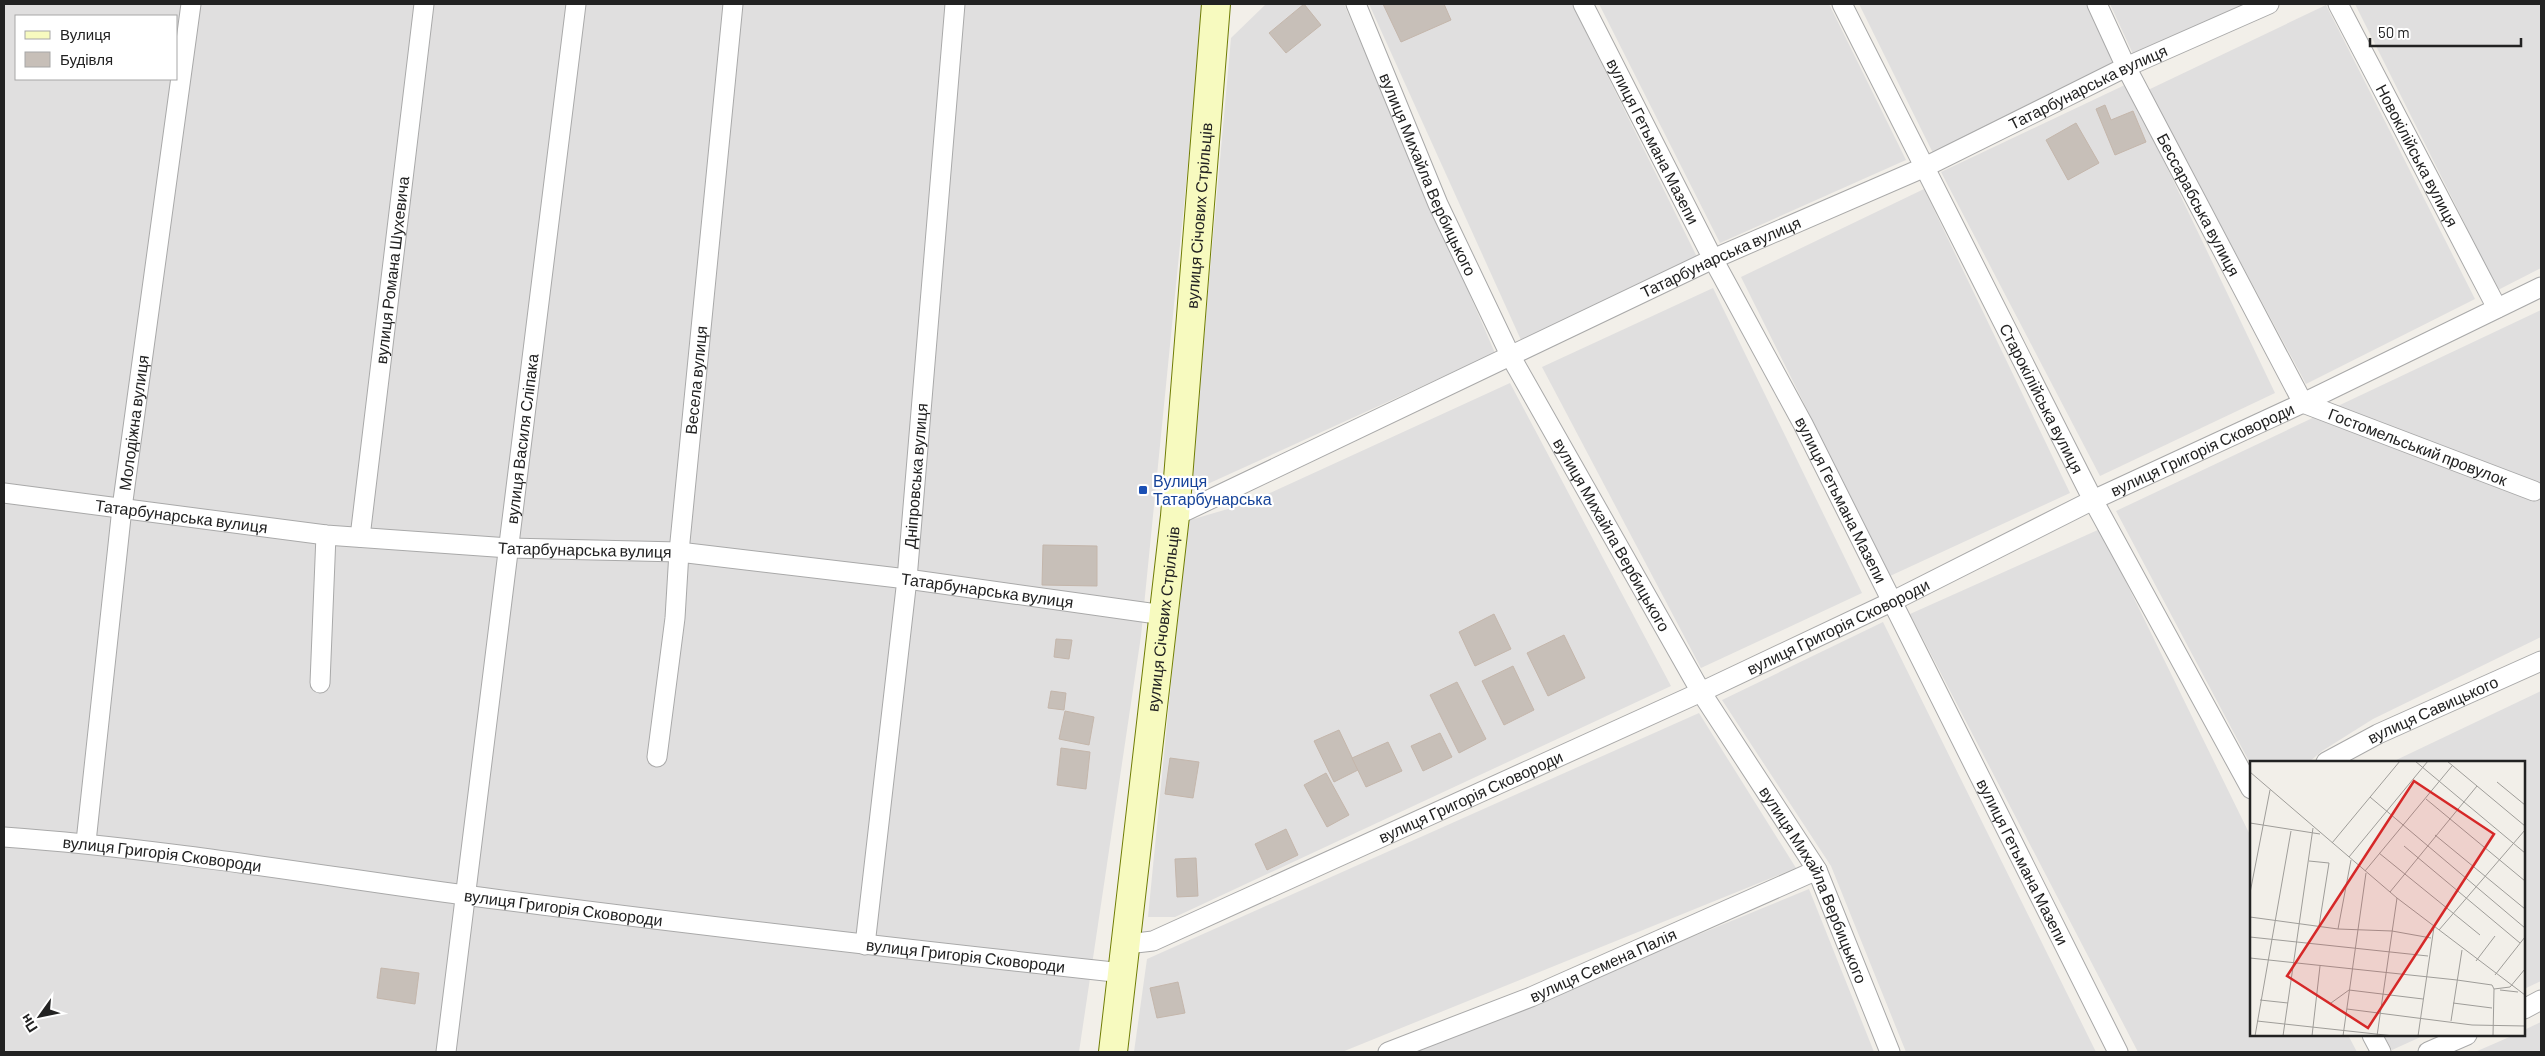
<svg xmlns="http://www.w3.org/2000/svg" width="2545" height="1056" font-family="Barlow,sans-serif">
	<rect width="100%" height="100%" fill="#f2efe9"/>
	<g fill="#e0dfdf" fill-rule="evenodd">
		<path d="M4 4H1204L1141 636 1079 1052H4ZM16 16H176V79H16Z"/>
		<polygon points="1266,4 1344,4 1495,353 1190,492 1231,38"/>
		<polygon points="1369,4 1572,4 1697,257 1521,340"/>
		<polygon points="1599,4 1829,4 1906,160 1720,243"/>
		<polygon points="1859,4 2089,4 2117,64 1933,153"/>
		<polygon points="2110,4 2244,4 2133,54"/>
		<polygon points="2355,4 2541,4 2541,268 2498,290"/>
		<polygon points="2326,5 2475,299 2306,384 2148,90"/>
		<polygon points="2127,84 2275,393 2100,476 1941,172"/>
		<polygon points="1924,189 2070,493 1890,576 1741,277"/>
		<polygon points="1713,288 1862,593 1701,668 1542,367"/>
		<polygon points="2541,310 2541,637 2373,719 2322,751 2309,762 2251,762 2251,765 2116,511"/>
		<polygon points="1510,383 1671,686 1175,917 1148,917 1187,521 1248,503"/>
		<polygon points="2100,529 2251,837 2251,1035 2348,1035 2357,1052 2138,1052 1910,614"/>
		<polygon points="1883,622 2096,1052 1906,1052 1831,866 1722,700"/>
		<polygon points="2541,691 2541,981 2524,989 2524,762 2392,762"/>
		<polygon points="1699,713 1796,868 1342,1052 1134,1052 1147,959"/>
		<polygon points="1809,889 1874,1052 1412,1052"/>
		<polygon points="2541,1022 2541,1052 2475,1052 2514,1035 2524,1035 2524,1030"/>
		<polygon points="2384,1035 2425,1035 2392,1050"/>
	</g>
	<g fill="#c7bfb8" stroke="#c4b6ab">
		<polygon points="1304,4 1321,25 1286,53 1269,33"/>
		<polygon points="1383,4 1444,4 1451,20 1401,42"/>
		<polygon points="2105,105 2111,120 2133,111 2146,142 2115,155 2096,109"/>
		<polygon points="2076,123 2099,163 2068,180 2046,140"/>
		<polygon points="1043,545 1097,546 1097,586 1042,585"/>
		<polygon points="1494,614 1511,649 1475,666 1459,632"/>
		<polygon points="1564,635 1585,678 1548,696 1527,653"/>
		<polygon points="1056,639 1072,640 1069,659 1054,657"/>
		<polygon points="1513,666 1534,710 1504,725 1482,681"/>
		<polygon points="1457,682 1486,739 1459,753 1430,695"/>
		<polygon points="1051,691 1066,693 1064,710 1048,708"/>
		<polygon points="1065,711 1094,717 1089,745 1059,739"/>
		<polygon points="1339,730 1358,770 1334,782 1314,741"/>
		<polygon points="1440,733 1452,757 1423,771 1411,746"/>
		<polygon points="1388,742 1402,771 1366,787 1352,758"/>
		<polygon points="1061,748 1090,752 1086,789 1057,785"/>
		<polygon points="1170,758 1199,762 1193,798 1165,794"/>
		<polygon points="1326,773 1349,815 1327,827 1304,785"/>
		<polygon points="1286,829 1298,855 1267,870 1255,844"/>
		<polygon points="1196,858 1198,896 1177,897 1175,859"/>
		<polygon points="381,968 419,973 415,1004 377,998"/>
		<polygon points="1178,982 1185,1013 1157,1018 1150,988"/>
	</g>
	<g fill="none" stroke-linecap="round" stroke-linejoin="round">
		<g stroke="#a9a9a9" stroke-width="21">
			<g id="street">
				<path id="s1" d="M1356 4 1438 204 1511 357 1701 692 1817 870 1890 1052"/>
				<path id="s2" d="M1583 4 1713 259 1803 424 2118 1052"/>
				<path id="s3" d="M1842 4 2093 500 2251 789"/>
				<path id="s4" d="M2097 4 2126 67 2303 403 2534 491"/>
				<path id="s5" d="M2338 4 2497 308"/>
				<path id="s6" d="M4 493 326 535 509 548 679 552 907 579 1164 615"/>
				<path id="s7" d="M1175 516 1713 259 1925 167 2126 67 2269 4"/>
				<path id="s8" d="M360 537 424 4"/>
				<polyline points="320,683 326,535"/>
				<path id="s9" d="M657 757 675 618 679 552 733 4"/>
				<path id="s10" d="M2326 762 2378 734 2541 661"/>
				<path id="s11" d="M4 837C158 848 311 874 464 895 683 924 903 949 1123 973"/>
				<path id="s12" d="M86 842 122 508 191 4"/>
				<path id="s13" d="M1127 944 1153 941 1701 692 1891 602 2093 500 2303 403 2541 287"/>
				<path id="s14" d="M865 945 907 579 955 4"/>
				<polyline points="2524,1009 2541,1000"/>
				<polyline points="2372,1035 2381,1052"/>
				<path id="s15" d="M446 1052 576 4"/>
				<path id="s16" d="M1388 1052 1531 997 1817 870"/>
				<polyline points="2428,1052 2467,1035"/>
			</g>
		</g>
		<g stroke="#707d05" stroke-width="30">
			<g id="secondary">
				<path id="s17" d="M1113 1052 1175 516 1216 4"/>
			</g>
		</g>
		<use href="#street" stroke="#fff" stroke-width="19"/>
		<use href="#secondary" stroke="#f7fabf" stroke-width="28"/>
	</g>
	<rect fill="#1a4fb4" stroke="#fff" stroke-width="2" x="1138" y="485" width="10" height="10" rx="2.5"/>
	<g text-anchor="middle" stroke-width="4.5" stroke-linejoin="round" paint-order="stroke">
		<g font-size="16" fill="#222" stroke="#fff">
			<text dy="6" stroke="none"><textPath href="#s7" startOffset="1009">Татарбунарська вулиця</textPath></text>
			<text dy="6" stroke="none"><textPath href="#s2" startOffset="154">вулиця Гетьмана Мазепи</textPath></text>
			<text dy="6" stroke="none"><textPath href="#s5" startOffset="171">Новокілійська вулиця</textPath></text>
			<text dy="6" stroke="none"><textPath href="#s1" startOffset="185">вулиця Михайла Вербицького</textPath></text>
			<text dy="6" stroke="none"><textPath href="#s4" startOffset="225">Бессарабська вулиця</textPath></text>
			<text dy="6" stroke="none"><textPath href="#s17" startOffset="841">вулиця Січових Стрільців</textPath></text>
			<text dy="6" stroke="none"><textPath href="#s7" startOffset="604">Татарбунарська вулиця</textPath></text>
			<text dy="6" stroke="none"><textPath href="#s8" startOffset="269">вулиця Романа Шухевича</textPath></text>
			<text dy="6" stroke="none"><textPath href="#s9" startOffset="379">Весела вулиця</textPath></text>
			<text dy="6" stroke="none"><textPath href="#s3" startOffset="442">Старокілійська вулиця</textPath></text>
			<text dy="6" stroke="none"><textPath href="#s12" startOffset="422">Молодіжна вулиця</textPath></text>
			<text dy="6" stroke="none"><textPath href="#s15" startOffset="618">вулиця Василя Сліпака</textPath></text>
			<text dy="6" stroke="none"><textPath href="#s4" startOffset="572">Гостомельський провулок</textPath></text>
			<text dy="6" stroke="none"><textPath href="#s13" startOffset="1185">вулиця Григорія Сковороди</textPath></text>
			<text dy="6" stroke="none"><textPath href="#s14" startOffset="472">Дніпровська вулиця</textPath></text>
			<text dy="6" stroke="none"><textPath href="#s2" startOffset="559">вулиця Гетьмана Мазепи</textPath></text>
			<text dy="6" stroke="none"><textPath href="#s6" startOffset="179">Татарбунарська вулиця</textPath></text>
			<text dy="6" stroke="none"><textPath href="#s1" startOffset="590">вулиця Михайла Вербицького</textPath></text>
			<text dy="6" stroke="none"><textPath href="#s6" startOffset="584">Татарбунарська вулиця</textPath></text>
			<text dy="6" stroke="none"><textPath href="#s6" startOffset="989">Татарбунарська вулиця</textPath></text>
			<text dy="6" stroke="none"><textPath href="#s17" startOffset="436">вулиця Січових Стрільців</textPath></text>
			<text dy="6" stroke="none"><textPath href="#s13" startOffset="780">вулиця Григорія Сковороди</textPath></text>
			<text dy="6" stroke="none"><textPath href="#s10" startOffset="119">вулиця Савицького</textPath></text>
			<text dy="6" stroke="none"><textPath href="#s13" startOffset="375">вулиця Григорія Сковороди</textPath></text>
			<text dy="6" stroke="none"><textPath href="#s11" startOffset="159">вулиця Григорія Сковороди</textPath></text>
			<text dy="6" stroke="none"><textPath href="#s2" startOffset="964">вулиця Гетьмана Мазепи</textPath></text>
			<text dy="6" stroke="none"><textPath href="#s1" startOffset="995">вулиця Михайла Вербицького</textPath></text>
			<text dy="6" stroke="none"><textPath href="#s11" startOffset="564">вулиця Григорія Сковороди</textPath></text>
			<text dy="6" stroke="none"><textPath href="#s11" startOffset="969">вулиця Григорія Сковороди</textPath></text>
			<text dy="6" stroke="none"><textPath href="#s16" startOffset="232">вулиця Семена Палія</textPath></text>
		</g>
		<g font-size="16" fill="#164399" stroke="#fff" text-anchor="start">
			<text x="1153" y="487">Вулиця<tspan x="1153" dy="18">Татарбунарська</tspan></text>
		</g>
	</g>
	<g transform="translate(2250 761)">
		<rect width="275" height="275" fill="#f2efe9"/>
		<path fill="none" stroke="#9f9d99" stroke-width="1" d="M165 0 275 92M197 0 275 65M0 11 147 137 275 234M247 21 275 44M120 36 275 167M176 38 275 120M0 62 70 73M185 74 275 148M82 82 150 0M154 85 270 182M129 92 230 174M99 96 178 0M59 100 79 102 69 165M115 110 202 5M140 131 227 25M0 132 20 29M0 156 88 168 142 170 181 177M88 168 101 99M189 169 275 69M0 176 178 195M0 197 207 219 242 224 244 228M226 200 245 175M245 214 275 176M244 228 260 226 275 208M250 229 268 231M10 239 38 242M81 242 99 229 173 238M203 242 242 247M97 248 222 264 275 265M7 260 144 275M201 260 212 189M5 275 41 70M33 275 63 67M62 275 70 205M93 275 116 112M127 275 147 137M168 275 184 166M243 275 244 228"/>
		<path fill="#d62828" fill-opacity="0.15" stroke="#d62828" stroke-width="2.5" d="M164 20 244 73 118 267 37 215Z"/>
		<rect width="275" height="275" fill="none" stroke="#222" stroke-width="2.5"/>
	</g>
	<rect width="2545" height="1056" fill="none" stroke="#222222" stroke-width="10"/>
	<rect x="15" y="15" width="162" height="65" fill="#ffffff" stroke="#a7a7a7"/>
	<rect x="25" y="31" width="25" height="8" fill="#f7fabf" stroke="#a7a7a7"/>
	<text x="60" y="40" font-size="15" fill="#222222">Вулиця</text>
	<rect x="25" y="52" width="25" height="15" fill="#c7bfb8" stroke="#a7a7a7"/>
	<text x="60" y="65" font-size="15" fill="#222222">Будівля</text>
	<g transform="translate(40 1016) rotate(237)" stroke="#ffffff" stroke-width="4" paint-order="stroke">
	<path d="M0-4L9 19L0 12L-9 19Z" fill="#222222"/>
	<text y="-8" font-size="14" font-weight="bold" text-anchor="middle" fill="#222222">Пн</text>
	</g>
	<path d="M2370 38v8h151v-8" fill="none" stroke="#222222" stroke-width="2.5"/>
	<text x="2378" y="38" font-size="15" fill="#222222" stroke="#ffffff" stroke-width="4" paint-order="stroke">50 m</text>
</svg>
